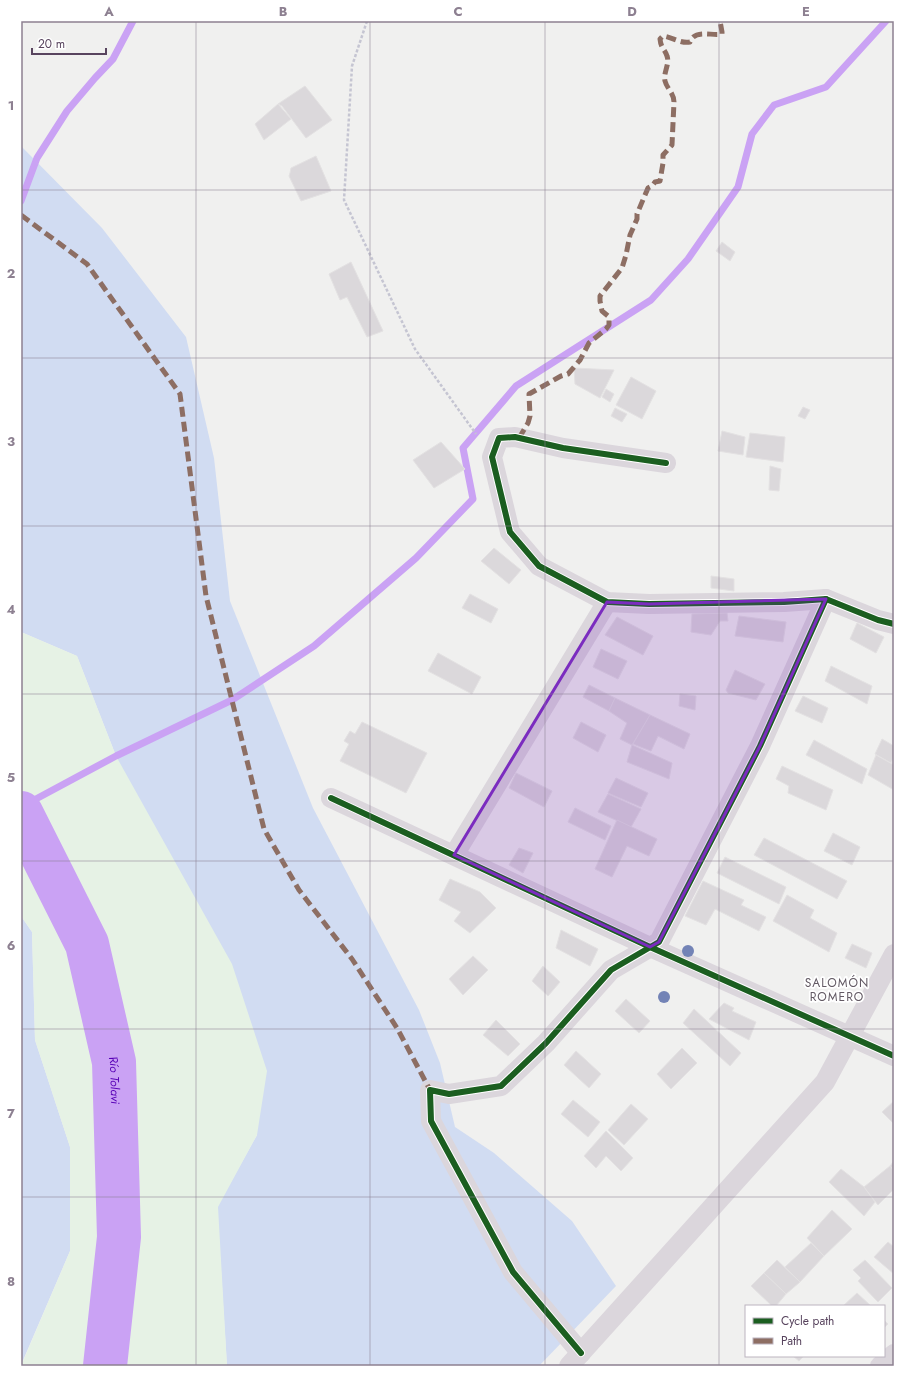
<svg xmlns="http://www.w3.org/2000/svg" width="915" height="1387" font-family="Jost,sans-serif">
	<rect width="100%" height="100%" fill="#f0f0ef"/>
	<g fill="#d1dcf2">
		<polygon points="21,146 102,228 186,337 214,458 230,601 313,808 419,1010 440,1063 455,1127 494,1153 572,1221 616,1286 539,1366 227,1366 217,1207 257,1135 116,756 77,656 21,632"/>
		<polygon points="21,916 32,932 35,1040 70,1147 70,1251 21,1365"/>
	</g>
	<polygon fill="#e6f2e5" points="21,632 77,656 116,756 232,964 267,1071 257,1135 218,1207 227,1366 21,1366 70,1251 70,1147 35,1040 32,932 21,916"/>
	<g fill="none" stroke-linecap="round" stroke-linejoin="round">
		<g stroke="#caa2f4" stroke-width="7">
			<polyline points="21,201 37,158 67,111 95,78 113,59 133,21"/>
			<polyline points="21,807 116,756 232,700 314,646 416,558 473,499 463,448 516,386 651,300 688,259 738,187 752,134 774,105 826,87 886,21"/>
		</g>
		<path stroke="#caa2f4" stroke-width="44" id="s1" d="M21 813 87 944 114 1062 119 1237 105 1366"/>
	</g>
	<g fill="#dbd8db" stroke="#e3e1e2">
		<polygon points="305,86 332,120 306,138 282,106 278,104"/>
		<polygon points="278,104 291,119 264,140 255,124"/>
		<polygon points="316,156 331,191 301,201 289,176 290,173 291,168"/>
		<polygon points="722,242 735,252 730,261 716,251"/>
		<polygon points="351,262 383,331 367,337 347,297 340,300 329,274"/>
		<polygon points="574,368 614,370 600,398 575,384"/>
		<polygon points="631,377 656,391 642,419 616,405"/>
		<polygon points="606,389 614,394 610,402 602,397"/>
		<polygon points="803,407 810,410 805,419 798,416"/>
		<polygon points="615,408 627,414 622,422 611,416"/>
		<polygon points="722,431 745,437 743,455 718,451"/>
		<polygon points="750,433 785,437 783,462 746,457"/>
		<polygon points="441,442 465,469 434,488 413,460"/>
		<polygon points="770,466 781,469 779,491 769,490"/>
		<polygon points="494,548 521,570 509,584 481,561"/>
		<polygon points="711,576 734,579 734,591 711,588"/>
		<polygon points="470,594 498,609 491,623 462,608"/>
		<polygon points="727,613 728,621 720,621 711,635 691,632 692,614"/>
		<polygon points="739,616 786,622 783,642 735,636"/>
		<polygon points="617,617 653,636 643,655 605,635"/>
		<polygon points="857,623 884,637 876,653 850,639"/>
		<polygon points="601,649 627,661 618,679 593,667"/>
		<polygon points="438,653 481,677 472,694 428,671"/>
		<polygon points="831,666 872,686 867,704 825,681"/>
		<polygon points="735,670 765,684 756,700 728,693 726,690"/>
		<polygon points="589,685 615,698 609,711 583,697"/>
		<polygon points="680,694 696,696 695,710 679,706"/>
		<polygon points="803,696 828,708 822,723 795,711"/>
		<polygon points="615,698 650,715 632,745 620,739 627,723 609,711"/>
		<polygon points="650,715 690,734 684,749 658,736 651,751 633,744"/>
		<polygon points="362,722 427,753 406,793 340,761 349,744 344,741 350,731 355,734"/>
		<polygon points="581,722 606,735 598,752 573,738"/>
		<polygon points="882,739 894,746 894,756 891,763 875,754"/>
		<polygon points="814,740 867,769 862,784 806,755"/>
		<polygon points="632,745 672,763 669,779 627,762"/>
		<polygon points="876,755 894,765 894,790 868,775"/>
		<polygon points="782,766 833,790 826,810 788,793 789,786 776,779"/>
		<polygon points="516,773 552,791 544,807 509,788"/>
		<polygon points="616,778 648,793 641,807 608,793"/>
		<polygon points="608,794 641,809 631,827 598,812"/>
		<polygon points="575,808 611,826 605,840 568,822"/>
		<polygon points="617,820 657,839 649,856 627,846 612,877 595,869"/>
		<polygon points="833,833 860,847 852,865 824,851"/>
		<polygon points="764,838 847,881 837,899 754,855"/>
		<polygon points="519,848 533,853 523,873 509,865"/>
		<polygon points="725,857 786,887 779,904 717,873"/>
		<polygon points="450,879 480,892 496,908 470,933 454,921 461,912 439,900"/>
		<polygon points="703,881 744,900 741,905 766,917 759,931 715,909 706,925 685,916"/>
		<polygon points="787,895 814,910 810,918 837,933 829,952 773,921"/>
		<polygon points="561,930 598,949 590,966 556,948"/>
		<polygon points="852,944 872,953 866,968 845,958"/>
		<polygon points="473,956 488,970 463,995 449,979"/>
		<polygon points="543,966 560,982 548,996 532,981"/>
		<polygon points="626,999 650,1021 639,1033 615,1011"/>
		<polygon points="724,1003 734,1008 732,1011 756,1022 749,1040 709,1019"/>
		<polygon points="694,1009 741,1053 730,1066 683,1023"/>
		<polygon points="496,1020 520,1044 508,1056 483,1035"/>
		<polygon points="682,1048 697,1063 671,1089 657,1074"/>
		<polygon points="576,1051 601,1074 589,1088 564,1065"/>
		<polygon points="573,1100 600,1122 588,1137 561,1114"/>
		<polygon points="894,1101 894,1124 882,1112"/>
		<polygon points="631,1104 648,1119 624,1145 608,1130"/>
		<polygon points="606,1131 633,1158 621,1171 606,1156 596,1168 584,1156"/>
		<polygon points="894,1161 894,1171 890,1166"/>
		<polygon points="890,1166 894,1171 894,1189 878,1205 864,1187"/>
		<polygon points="841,1169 864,1187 875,1202 864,1216 829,1182"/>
		<polygon points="832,1210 852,1229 824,1256 807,1238"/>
		<polygon points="888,1242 894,1247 894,1274 874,1257"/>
		<polygon points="811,1243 824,1256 800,1282 785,1267"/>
		<polygon points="777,1260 800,1282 786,1294 764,1273"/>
		<polygon points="865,1260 892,1288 878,1302 858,1281 861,1278 853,1270"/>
		<polygon points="764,1273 786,1294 776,1306 772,1306 751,1286"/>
		<polygon points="857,1293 871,1306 843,1306"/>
		<polygon points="884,1320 888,1324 884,1328"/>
		<polygon points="793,1356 804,1356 799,1361"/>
	</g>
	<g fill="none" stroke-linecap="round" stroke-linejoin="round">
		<polyline stroke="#c5c5d2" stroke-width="2.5" stroke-dasharray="3 2" stroke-linecap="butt" points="367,21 352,66 344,200 415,349 476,434"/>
		<g stroke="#dbd6dc" stroke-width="20">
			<polyline points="666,463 563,448 515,437 499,438 492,457 510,532 539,566 607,602 649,604 784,602 826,599 878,620 894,624"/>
			<polyline points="331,798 650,947 894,1056"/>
			<polyline points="454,855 607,602"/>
			<polyline points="581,1353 513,1272 431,1121 430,1090 449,1094 501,1086 546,1043 611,970 659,942 760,746 826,599"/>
			<polyline points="569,1366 825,1082 894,954"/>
			<polyline points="880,1366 894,1354"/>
		</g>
		<g stroke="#8d6e63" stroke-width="5" stroke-dasharray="10 5" stroke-linecap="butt">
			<polyline points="21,215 87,264 180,394 206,596 264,829 299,890 352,959 397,1028 430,1090"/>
			<path d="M519 438 528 423 530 416 529 394 561 376 568 374 580 360 589 343 606 329 609 325V320L608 316 602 311 600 301V296L622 268 626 255 630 235 637 219V214L648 188 652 186 655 182 660 181 663 163V155L672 145 674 102C674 93 667 89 665 81 663 73 670 64 667 56 665 49 661 49 660 39L663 36C672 37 681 44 690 42 695 29 710 36 722 34V32L720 21"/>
		</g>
		<g stroke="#fff" stroke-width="8">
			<g id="cycleway">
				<polyline points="666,463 563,448 515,437 499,438 492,457 510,532 539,566 607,602 649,604 784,602 826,599 878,620 894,624"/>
				<polyline points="331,798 650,947 894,1056"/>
				<polyline points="581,1353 513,1272 431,1121 430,1090 449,1094 501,1086 546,1043 611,970 659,942 760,746 826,599"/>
			</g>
		</g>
		<use href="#cycleway" stroke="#1b5e20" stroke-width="6"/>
	</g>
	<g fill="#7383b6">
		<circle cx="688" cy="951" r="6"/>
		<circle cx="664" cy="997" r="6"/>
	</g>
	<path fill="#7b2cbf" fill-opacity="0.2" stroke="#7b2cbf" stroke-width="3" stroke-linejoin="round" d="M826 599 760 746 659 942 650 947 454 855 607 602 649 604Z"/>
	<path fill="none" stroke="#8d8091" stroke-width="1" stroke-opacity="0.55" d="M196 21V1366M370 21V1366M545 21V1366M719 21V1366M21 190H894M21 358H894M21 526H894M21 694H894M21 861H894M21 1029H894M21 1197H894"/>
	<g text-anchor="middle" stroke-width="3.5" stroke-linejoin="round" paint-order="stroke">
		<g font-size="12" letter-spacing="1" fill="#635a64" stroke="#fff">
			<text x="837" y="987">SALOMÓN<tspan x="837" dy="14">ROMERO</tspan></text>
		</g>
		<g font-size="12" font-style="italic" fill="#5800b6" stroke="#fff">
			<text dy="4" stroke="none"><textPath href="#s1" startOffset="286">Río Tolavi</textPath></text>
		</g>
	</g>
	<rect width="915" height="1387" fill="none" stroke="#ffffff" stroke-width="44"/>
	<rect x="745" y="1305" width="140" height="52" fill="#ffffff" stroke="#bcb4bf"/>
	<rect x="753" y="1318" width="20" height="6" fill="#1b5e20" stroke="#bcb4bf"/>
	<text x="781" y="1325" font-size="12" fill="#58445e">Cycle path</text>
	<rect x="753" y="1338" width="20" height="6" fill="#8d6e63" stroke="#bcb4bf"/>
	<text x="781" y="1345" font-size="12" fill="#58445e">Path</text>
	<path d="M32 48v6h74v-6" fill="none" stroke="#58445e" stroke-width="2"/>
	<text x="38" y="48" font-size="12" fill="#58445e" stroke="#ffffff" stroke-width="3" paint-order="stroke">20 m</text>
	<rect x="22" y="22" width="871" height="1343" fill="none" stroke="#8d8091" stroke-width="1.5"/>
	<g font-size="13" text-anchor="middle" font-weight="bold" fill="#8d8091">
		<text x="109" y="16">A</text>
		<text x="283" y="16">B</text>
		<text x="458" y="16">C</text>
		<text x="632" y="16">D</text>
		<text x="806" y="16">E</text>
		<text x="11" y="110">1</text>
		<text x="11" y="278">2</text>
		<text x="11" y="446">3</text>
		<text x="11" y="614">4</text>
		<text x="11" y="782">5</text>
		<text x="11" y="950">6</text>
		<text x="11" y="1118">7</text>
		<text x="11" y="1286">8</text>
	</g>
</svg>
